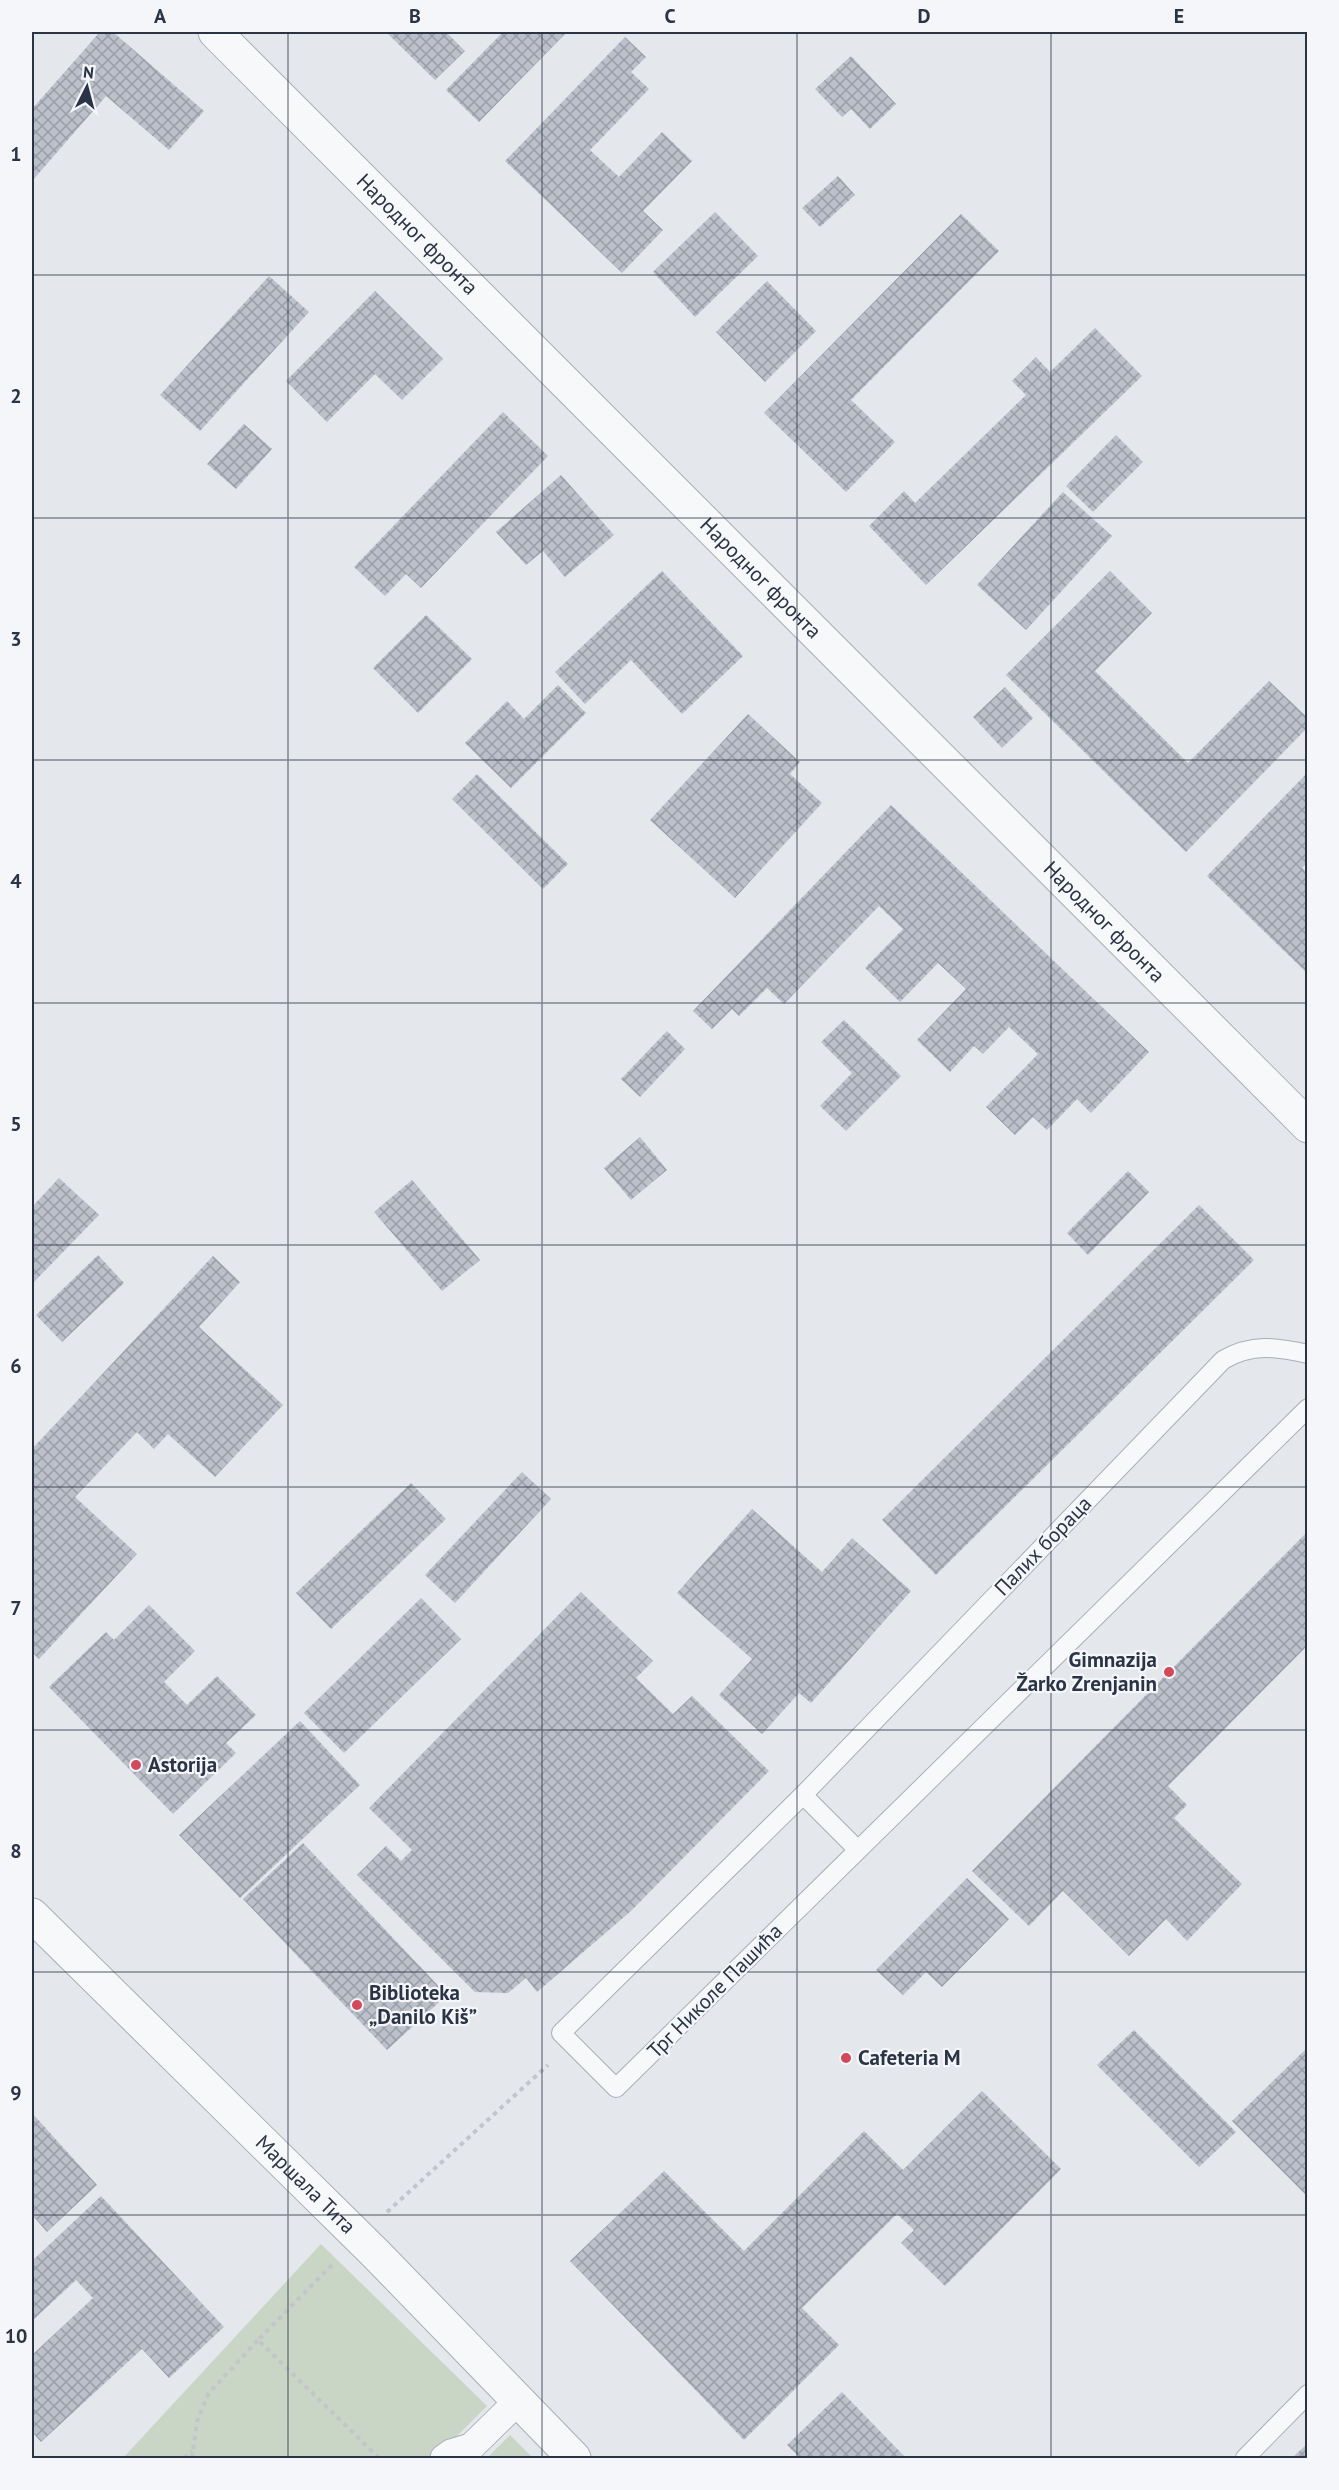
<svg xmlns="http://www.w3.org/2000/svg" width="1339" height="2490" font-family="'PT Sans',sans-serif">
	<defs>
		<pattern id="building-cross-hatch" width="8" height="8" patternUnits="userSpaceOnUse" patternTransform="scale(1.5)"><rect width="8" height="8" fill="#bbc0ca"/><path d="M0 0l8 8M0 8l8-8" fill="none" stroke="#989da6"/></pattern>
	</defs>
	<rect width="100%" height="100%" fill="#e4e7ec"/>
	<g fill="#c9d6c5">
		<polygon points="321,2244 487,2406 435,2458 123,2458"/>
		<polygon points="510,2435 533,2458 487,2458"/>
	</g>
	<g fill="url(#building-cross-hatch)">
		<polygon points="100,32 113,32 204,111 169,150 106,96 32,181 32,109"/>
		<polygon points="386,32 446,32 465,51 435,80"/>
		<polygon points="503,32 567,32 479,122 446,90"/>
		<polygon points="625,37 646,57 631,72 649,89 590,150 619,177 662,132 692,161 643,211 663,230 622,273 505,161"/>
		<polygon points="851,56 896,104 870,129 851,109 842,117 815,89"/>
		<polygon points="838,176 855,195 820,227 802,208"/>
		<polygon points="715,212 758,256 695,317 653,272"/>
		<polygon points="961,214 999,251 851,400 895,442 846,492 764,413"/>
		<polygon points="269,276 309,312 200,431 160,395"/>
		<polygon points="767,281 816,331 765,382 716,332"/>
		<polygon points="375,291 443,359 402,400 375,374 327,422 286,381"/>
		<polygon points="1095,328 1142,376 926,585 869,526 904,491 915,503 1026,395 1012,381 1036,357 1050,372"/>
		<polygon points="503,412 548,456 421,588 406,574 385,596 354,567"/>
		<polygon points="244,424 272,449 236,489 207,464"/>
		<polygon points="1116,435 1143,462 1093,512 1066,486"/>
		<polygon points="561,475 614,535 565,577 543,551 526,565 496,532"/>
		<polygon points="1063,492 1112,536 1026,630 977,585"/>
		<polygon points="662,571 743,656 682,714 631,660 585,704 555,672"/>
		<polygon points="1110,571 1152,613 1095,671 1188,763 1269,681 1308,718 1308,727 1186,852 1006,675"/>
		<polygon points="426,615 472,659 418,713 373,668"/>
		<polygon points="558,685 586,713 511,788 465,743 507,701 524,719"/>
		<polygon points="1005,687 1033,718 1002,748 973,717"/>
		<polygon points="748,714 800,762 790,774 822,803 735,898 650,820"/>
		<polygon points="1308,772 1308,862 1302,868 1308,873 1308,974 1207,876"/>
		<polygon points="477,774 568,864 543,889 452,799"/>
		<polygon points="891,805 1149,1052 1091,1113 1077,1099 1047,1130 1033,1117 1015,1135 986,1107 1038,1054 1009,1027 983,1054 974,1046 950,1072 917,1040 966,989 938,963 900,1002 865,968 903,929 879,906 784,1004 767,988 739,1016 732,1009 712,1029 693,1011"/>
		<polygon points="844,1020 901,1076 846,1131 820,1106 852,1073 821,1042"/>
		<polygon points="667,1031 685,1049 640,1097 621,1079"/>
		<polygon points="640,1137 667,1170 631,1200 604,1168"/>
		<polygon points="1128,1171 1149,1192 1088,1255 1067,1233"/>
		<polygon points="59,1178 99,1215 32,1284 32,1207"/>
		<polygon points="412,1180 480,1260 442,1291 374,1212"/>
		<polygon points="1199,1205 1254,1260 936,1575 882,1520"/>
		<polygon points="98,1255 124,1283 62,1342 36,1315"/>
		<polygon points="213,1256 240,1282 199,1327 283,1405 215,1477 168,1434 154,1449 137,1432 75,1497 137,1554 39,1659 32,1652 32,1449"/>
		<polygon points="522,1472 551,1499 455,1603 425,1575"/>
		<polygon points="411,1483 446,1519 331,1629 296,1593"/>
		<polygon points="752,1509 822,1572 852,1538 911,1591 811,1703 799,1693 762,1734 719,1695 752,1659 677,1593"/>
		<polygon points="1308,1531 1308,1645 1168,1786 1187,1805 1174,1818 1242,1884 1187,1941 1166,1919 1129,1956 1063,1891 1029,1926 972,1871"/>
		<polygon points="581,1592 653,1661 636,1678 673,1714 692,1696 769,1771 631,1911 537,1992 526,1978 508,1993 475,1992 357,1875 386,1846 401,1861 412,1850 369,1808"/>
		<polygon points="421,1598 461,1639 344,1753 304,1713"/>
		<polygon points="149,1605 195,1651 164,1682 187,1705 217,1676 256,1715 226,1743 236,1753 173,1814 49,1687 106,1632 114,1640"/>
		<polygon points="300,1721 360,1785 240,1898 179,1835"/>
		<polygon points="303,1843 447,1995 387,2050 243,1899"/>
		<polygon points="967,1878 1009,1919 942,1987 926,1972 903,1995 876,1970"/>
		<polygon points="1134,2030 1236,2132 1199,2167 1097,2065"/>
		<polygon points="1308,2047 1308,2197 1232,2121"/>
		<polygon points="982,2091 1061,2169 945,2286 901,2243 914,2230 897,2214 802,2308 839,2345 744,2440 570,2261 664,2171 744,2251 864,2131 903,2170"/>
		<polygon points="32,2113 97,2185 47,2232 32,2215"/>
		<polygon points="101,2196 224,2327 169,2378 142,2349 41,2442 32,2432 32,2355 93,2298 76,2280 32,2321 32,2261"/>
		<polygon points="842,2392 906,2458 800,2458 787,2445"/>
		<polygon points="1308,2443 1308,2458 1292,2458"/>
	</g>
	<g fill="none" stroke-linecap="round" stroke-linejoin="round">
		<g stroke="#a9aeb7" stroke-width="20">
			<g id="service">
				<path d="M1308 1354C1276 1347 1252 1343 1223 1360L803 1795 561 2033 616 2088 1308 1408"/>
				<polyline points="803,1795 858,1850"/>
				<polyline points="1245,2458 1308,2394"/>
			</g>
		</g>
		<g stroke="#a9aeb7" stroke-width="29">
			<polyline id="pedestrian" points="444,2458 451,2453 471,2447 518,2401"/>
		</g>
		<g stroke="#a9aeb7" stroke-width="35">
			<g id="minor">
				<path id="s1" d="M215 32 1308 1126"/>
			</g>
		</g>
		<g stroke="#a9aeb7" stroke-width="35">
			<g id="tertiary">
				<path id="s2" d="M32 1915 376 2254 574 2458"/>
			</g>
		</g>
		<g stroke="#c2c5cb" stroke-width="4" stroke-dasharray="4.5 4.5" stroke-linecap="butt">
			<polyline points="387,2212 548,2065"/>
			<polyline points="332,2265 258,2340 379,2458"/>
			<polyline points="184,2458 192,2451"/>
			<polyline points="192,2458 197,2422 208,2394 258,2340"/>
		</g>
		<use href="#service" stroke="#f7f8fa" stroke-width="18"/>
		<use href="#pedestrian" stroke="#f7f8fa" stroke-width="27"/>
		<use href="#minor" stroke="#f7f8fa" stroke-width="33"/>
		<use href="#tertiary" stroke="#f7f8fa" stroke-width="33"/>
	</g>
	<path fill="none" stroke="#2b3445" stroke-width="1.5" stroke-opacity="0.55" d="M288 32V2458M542 32V2458M797 32V2458M1051 32V2458M32 275H1308M32 518H1308M32 760H1308M32 1003H1308M32 1245H1308M32 1487H1308M32 1730H1308M32 1972H1308M32 2215H1308"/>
	<g fill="#d1495b" stroke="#f4f6f9" stroke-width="2">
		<circle cx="1169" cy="1672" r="6"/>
		<circle cx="136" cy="1765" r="6"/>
		<circle cx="357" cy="2005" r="6"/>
		<circle cx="846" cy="2058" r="6"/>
	</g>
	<g text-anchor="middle" stroke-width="4.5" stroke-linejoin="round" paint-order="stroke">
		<g font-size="21" fill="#2b3445" stroke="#f4f6f9">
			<text dy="7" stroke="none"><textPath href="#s1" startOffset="286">Народног фронта</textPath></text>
			<text dy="7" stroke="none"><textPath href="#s1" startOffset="772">Народног фронта</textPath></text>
			<text dy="7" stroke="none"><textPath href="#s1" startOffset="1258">Народног фронта</textPath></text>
			<text transform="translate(1043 1546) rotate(-46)" y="7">Палих бораца</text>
			<text transform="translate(715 1991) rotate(-45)" y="7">Трг Николе Пашића</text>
			<text dy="7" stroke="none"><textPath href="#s2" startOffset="384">Маршала Тита</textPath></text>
		</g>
		<g font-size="21" font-weight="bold" fill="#2b3445" stroke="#f4f6f9" text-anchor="start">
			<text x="1157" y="1667" text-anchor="end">Gimnazija<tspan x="1157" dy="24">Žarko Zrenjanin</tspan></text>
			<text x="148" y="1772">Astorija</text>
			<text x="369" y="2000">Biblioteka<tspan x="369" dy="24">„Danilo Kiš”</tspan></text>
			<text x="858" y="2065">Cafeteria M</text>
		</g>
	</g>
	<rect width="1339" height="2490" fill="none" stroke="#f4f6f9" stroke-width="66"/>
	<g transform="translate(87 87) rotate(6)" stroke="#f4f6f9" stroke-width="4.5" paint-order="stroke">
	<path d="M0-4.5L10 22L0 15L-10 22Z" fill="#2b3445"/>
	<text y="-9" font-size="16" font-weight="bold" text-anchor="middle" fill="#2b3445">N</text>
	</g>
	<rect x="33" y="33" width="1273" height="2424" fill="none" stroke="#2b3445" stroke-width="2"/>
	<g font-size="20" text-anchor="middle" font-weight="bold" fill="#2b3445">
		<text x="160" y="23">A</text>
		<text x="415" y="23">B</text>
		<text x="670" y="23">C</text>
		<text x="924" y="23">D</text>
		<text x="1179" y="23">E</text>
		<text x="16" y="161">1</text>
		<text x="16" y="403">2</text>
		<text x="16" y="646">3</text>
		<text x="16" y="888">4</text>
		<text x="16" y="1131">5</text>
		<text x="16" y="1373">6</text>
		<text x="16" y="1615">7</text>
		<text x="16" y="1858">8</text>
		<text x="16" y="2100">9</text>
		<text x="16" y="2343">10</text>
	</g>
</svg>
